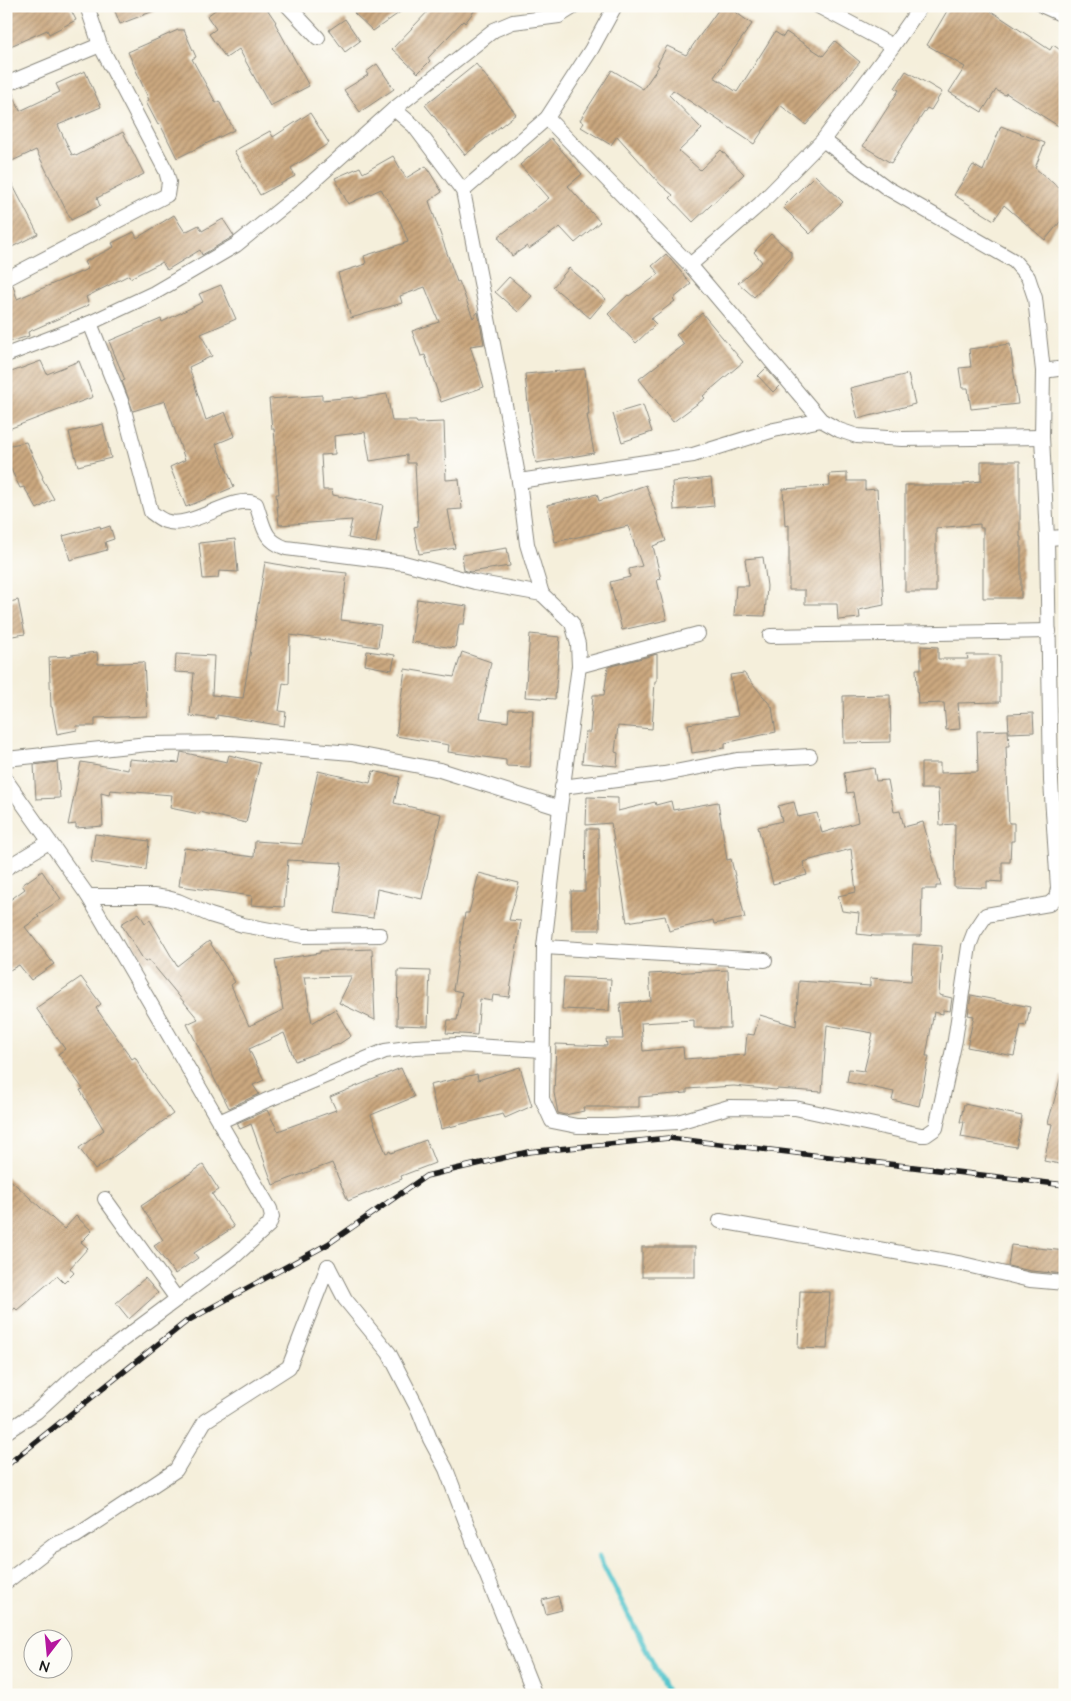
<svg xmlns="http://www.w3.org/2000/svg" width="1071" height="1701" font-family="'Architects Daughter',sans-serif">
	<defs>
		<pattern id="building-hatch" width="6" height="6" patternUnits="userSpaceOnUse" patternTransform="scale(1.25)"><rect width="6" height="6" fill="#cba87f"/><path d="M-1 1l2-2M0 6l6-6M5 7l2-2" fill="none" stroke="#a48867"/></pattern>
	</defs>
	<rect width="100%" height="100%" fill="#fdfcf7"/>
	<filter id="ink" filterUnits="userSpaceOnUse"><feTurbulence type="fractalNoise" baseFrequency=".02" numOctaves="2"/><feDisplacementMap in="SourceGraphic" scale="10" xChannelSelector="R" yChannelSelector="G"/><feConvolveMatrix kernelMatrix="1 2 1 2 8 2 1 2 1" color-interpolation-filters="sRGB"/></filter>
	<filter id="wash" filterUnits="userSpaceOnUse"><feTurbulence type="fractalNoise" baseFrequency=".0096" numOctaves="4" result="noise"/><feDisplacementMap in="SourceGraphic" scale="20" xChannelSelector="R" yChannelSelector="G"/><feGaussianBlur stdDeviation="1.12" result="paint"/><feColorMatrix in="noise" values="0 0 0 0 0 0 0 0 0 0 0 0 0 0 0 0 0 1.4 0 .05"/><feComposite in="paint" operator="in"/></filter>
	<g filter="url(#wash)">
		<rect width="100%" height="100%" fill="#f5efdb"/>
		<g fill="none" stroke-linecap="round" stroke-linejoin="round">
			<polyline stroke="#58c6cd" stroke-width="5" points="599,1557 669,1695"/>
		</g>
		<g id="blocks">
			<g fill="url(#building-hatch)">
				<polygon points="6,6 69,6 76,20 49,34 47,30 6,48"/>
				<polygon points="113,6 163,6 164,7 120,24"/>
				<polygon points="221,6 265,6 276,22 275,23 309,86 270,106 239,49 226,58 209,34 216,29 207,16"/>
				<polygon points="363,6 409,6 373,31 354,13"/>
				<polygon points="433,6 478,6 465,23 463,21 428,58 430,61 418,73 392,49"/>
				<polygon points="721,6 727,6 752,24 714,77 737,92 775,32 783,37 786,32 823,56 835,41 860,62 806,125 780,105 754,144 673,90 669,95 702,129 679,151 700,170 721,150 744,174 693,222 670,198 673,195 661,185 617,136 611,145 581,127 584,123 580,120 612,70 643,89 659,66 657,65 667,46 686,55"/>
				<polygon points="950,6 994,6 991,11 1050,50 1053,45 1065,53 1065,119 1060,127 1006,93 1005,95 996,90 982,112 949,92 965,67 927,45"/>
				<polygon points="345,19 360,41 345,52 329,30"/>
				<polygon points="178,30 184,30 196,57 192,59 216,103 219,101 234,130 177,158 160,124 158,125 146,102 149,100 128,52"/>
				<polygon points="377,64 394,89 360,112 344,90 368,75 366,72"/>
				<polygon points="476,64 516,114 465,155 425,105"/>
				<polygon points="85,71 101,107 58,125 72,155 75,154 76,156 123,132 144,174 97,198 100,206 71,220 36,150 12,161 6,148 6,93 12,91 20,111 60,92 56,84"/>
				<polygon points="906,71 942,92 931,110 927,108 891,163 863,146 899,90 895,88"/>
				<polygon points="310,113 329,143 291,168 295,176 260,195 234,151 270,131 273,137"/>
				<polygon points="1001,126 1045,143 1035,168 1065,193 1065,216 1045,240 1004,205 994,220 954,195 973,165 983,171"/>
				<polygon points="551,138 582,174 568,186 600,222 575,243 560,227 529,249 527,246 512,256 498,237 549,198 520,165"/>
				<polygon points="393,156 406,178 426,166 442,192 429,201 457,282 459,281 473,318 478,312 484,344 470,346 484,387 441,402 425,355 421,356 412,331 439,322 425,287 400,296 402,303 351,318 338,273 366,264 364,256 408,242 401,223 381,189 348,204 335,178 360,167 363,173"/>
				<polygon points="6,172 38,234 10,248 6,240"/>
				<polygon points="815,175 843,202 810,234 783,207"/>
				<polygon points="174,215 185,232 199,225 202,231 223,219 234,236 202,255 200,250 167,270 162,262 130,278 129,275 86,297 89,305 28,332 29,336 6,343 6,288 13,285 17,299 88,269 84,262 114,247 112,243 134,232 137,238"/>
				<polygon points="771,234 791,252 791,258 754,297 738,283 762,262 754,252"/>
				<polygon points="666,254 691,284 673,299 675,301 651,319 656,324 636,343 608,314 628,295 629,296 659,274 652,266"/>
				<polygon points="569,268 606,299 590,318 553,287"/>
				<polygon points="509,277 532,296 518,312 495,292"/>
				<polygon points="221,285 236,319 201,334 212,356 189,367 206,420 225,412 235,436 216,444 234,487 186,507 170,467 185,460 165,401 133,411 122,381 125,380 109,341 161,319 162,322 203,302 199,294"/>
				<polygon points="702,313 743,362 703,396 705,398 673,422 639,379 684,344 676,335"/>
				<polygon points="1010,344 1018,404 971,409 968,388 962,388 959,368 971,367 969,349"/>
				<polygon points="41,361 47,374 79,361 93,397 6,430 6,374"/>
				<polygon points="766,368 780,385 773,392 758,376"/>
				<polygon points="585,369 589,415 587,415 594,453 536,463 531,435 525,374"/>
				<polygon points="908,374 915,404 858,419 850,388"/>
				<polygon points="387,394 392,421 416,421 417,423 444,422 446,480 459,479 462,509 448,510 455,548 419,554 414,527 418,526 415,463 407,463 407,455 370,461 365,432 334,436 335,454 321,455 323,490 332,490 333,495 383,505 376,543 348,538 352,520 279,525 276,494 279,494 274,429 272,429 269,399 322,395 322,400 354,397 354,399"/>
				<polygon points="643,405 652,432 622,442 613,414"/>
				<polygon points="103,424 111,458 78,466 69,432"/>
				<polygon points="26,442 43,477 42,478 54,499 37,509 24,487 20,488 6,459 6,446"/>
				<polygon points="981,461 1020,461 1020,537 1021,537 1021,598 983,598 983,528 980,528 980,524 936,528 936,592 905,592 905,485 964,485 964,483 981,481"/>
				<polygon points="847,473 847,481 865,481 865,490 877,489 884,605 859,610 860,618 838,620 837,604 805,604 805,590 789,590 789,525 785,526 783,489 830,486 829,474"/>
				<polygon points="711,478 714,506 674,510 672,482"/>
				<polygon points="646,485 666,541 653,546 661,579 657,580 667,620 622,630 610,582 630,577 629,569 642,566 628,526 555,542 547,505 597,494 599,501"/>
				<polygon points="100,526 101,529 110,526 114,539 105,542 107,550 70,560 63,536"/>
				<polygon points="235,539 238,572 219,571 218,578 203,579 199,543"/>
				<polygon points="507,548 510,566 470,572 464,570 462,555"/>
				<polygon points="763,557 767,586 765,616 734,615 736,586 749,586 745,559"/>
				<polygon points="265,562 309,570 309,569 347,573 341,620 381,625 378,647 290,635 289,684 283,683 279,711 286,712 284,726 217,715 217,719 190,716 194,673 175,672 176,654 214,656 212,695 243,698"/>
				<polygon points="417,599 467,606 464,624 459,624 455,648 411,642"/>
				<polygon points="18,600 25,634 6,637 6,603"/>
				<polygon points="530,634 560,637 555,699 525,697"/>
				<polygon points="921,646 938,647 938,659 968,659 967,655 1000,655 1000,702 958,703 960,729 946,730 944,703 918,704 916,669 921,669"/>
				<polygon points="367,651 395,655 392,670 365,665"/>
				<polygon points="97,652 98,664 144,662 147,716 95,718 95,726 76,726 77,730 57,734 52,707 51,707 49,657 71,656 71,655"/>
				<polygon points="462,652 491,662 480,718 508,722 509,709 533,710 530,767 506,766 506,760 448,752 449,745 396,736 405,669 454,677"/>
				<polygon points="657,654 657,681 655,681 652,729 618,726 615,752 618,753 617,766 582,763 585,732 590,732 593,695 604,695 608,667"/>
				<polygon points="744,673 772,707 776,732 725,743 725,748 692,753 688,724 738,716 730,675"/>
				<polygon points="890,695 891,742 844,743 843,696"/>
				<polygon points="1033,713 1034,732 1009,733 1008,714"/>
				<polygon points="1008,730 1009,746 1006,746 1009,823 1014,823 1014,841 1011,841 1010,862 1002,862 1002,882 987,881 987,888 954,887 955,824 940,825 938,789 921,789 921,763 940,763 940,773 978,772 977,731"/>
				<polygon points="181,752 227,762 229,755 260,763 246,823 200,812 199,814 170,808 172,795 110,790 109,795 101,793 103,826 76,828 76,824 68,825 81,762 128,770 129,759 179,763"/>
				<polygon points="57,762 60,798 36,799 34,765"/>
				<polygon points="874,768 876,781 888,780 894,812 900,811 904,827 923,822 941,886 936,886 936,889 922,889 921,936 875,936 857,934 859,913 842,911 838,896 856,892 851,849 803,862 807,875 773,884 758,827 782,821 778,806 794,802 798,817 817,813 822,833 858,822 853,792 847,793 844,773"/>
				<polygon points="318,771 370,783 373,771 400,777 394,803 441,814 422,899 377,889 373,918 335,913 342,863 288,860 284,907 251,905 252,896 179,886 184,848 254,857 255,841 302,844"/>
				<polygon points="587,797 618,798 618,811 655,802 656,805 671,801 673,810 718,802 727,860 731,859 745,918 714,924 713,920 669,931 665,916 627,922 611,823 586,825"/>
				<polygon points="586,829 598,829 600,930 572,930 571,891 585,891"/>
				<polygon points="95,834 149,841 146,870 91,862"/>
				<polygon points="42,871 61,899 37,915 39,917 25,927 54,964 31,980 19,965 6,972 6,903 25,889 22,885"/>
				<polygon points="479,873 519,883 509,920 521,921 509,997 493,995 492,1001 480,999 477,1035 446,1033 448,1020 457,1020 462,992 453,990 465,913 469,913"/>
				<polygon points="139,913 145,923 150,920 177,966 209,941 235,982 231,985 249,1026 283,1010 275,960 320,953 320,951 372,949 375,1020 339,1003 352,976 304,977 312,1023 335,1009 351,1036 339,1044 295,1061 284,1033 249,1049 264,1080 253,1085 259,1094 229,1108 187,1024 198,1019 149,960 145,962 121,924"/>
				<polygon points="913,944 942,946 939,995 952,998 950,1011 943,1010 943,1014 934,1012 926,1056 929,1056 919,1106 892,1100 894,1092 847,1082 849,1069 864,1071 873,1033 827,1025 822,1092 777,1089 776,1090 734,1086 687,1089 687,1093 639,1097 639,1107 583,1107 584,1111 565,1115 558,1113 554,1093 556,1044 607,1046 606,1039 623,1039 620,1003 651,1001 649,974 728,970 730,1028 694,1028 694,1020 641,1023 643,1051 683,1047 684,1059 745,1055 747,1034 754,1035 760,1015 796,1026 799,981 870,986 870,978 911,981"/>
				<polygon points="398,970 430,971 428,1026 397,1025"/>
				<polygon points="81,977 101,1004 96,1008 132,1059 135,1057 150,1082 173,1114 95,1170 79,1148 104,1130 80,1090 83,1089 58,1054 65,1049 36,1008"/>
				<polygon points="564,977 611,979 609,1011 562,1009"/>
				<polygon points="971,995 1030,1007 1026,1026 1021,1025 1014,1056 967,1047 974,1016 968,1015"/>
				<polygon points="520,1067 532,1106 505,1118 503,1114 441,1129 430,1085 477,1074 478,1080"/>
				<polygon points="401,1068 414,1097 371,1115 386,1153 390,1151 391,1153 426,1140 435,1163 401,1176 402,1179 348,1201 332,1163 273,1185 251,1124 240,1129 237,1123 267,1110 278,1131 336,1110 330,1097"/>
				<polygon points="1061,1076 1065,1077 1065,1165 1044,1161 1052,1124 1048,1123"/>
				<polygon points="964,1104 1022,1116 1016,1147 961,1137 964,1122 960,1122"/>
				<polygon points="203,1165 219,1190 212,1194 234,1227 194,1253 198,1258 175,1274 154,1246 163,1240 141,1206"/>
				<polygon points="6,1176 64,1229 76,1216 92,1231 81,1242 88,1248 70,1268 74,1273 64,1283 57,1276 17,1310 15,1308 6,1316"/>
				<polygon points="1011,1245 1065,1251 1065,1274 1031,1271 1008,1266"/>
				<rect x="642" y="1247" width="53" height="30"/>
				<polygon points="145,1278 158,1293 129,1319 116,1303"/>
				<polygon points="800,1291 830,1292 827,1349 798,1348"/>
				<polygon points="558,1596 562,1610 546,1614 542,1600"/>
			</g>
		</g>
	</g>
	<g filter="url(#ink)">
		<use href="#blocks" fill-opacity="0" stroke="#88867c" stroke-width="1"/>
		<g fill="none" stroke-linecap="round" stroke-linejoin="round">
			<g stroke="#88867c" stroke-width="16">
				<g id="street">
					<polyline points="288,6 318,38"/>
					<polyline points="818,6 893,46"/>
					<polyline points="1043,6 1065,16"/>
					<polyline points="6,84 100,45"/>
					<polyline points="394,109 414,126 463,191 507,415 519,481 527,544 542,594 572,623 578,644 579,666 560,808 544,947 542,1099 552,1121 577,1126 613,1126 678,1122 729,1107 795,1108 921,1135 926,1135 936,1128 955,1040 969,946 974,933 986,915 1049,904 1056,898 1058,888 1051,781 1047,538 1042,437 1043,371 1035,298 1028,277 1014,261 887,188 823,140"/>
					<polyline points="547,118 690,265 821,420 839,430 857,436 902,439 1042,437"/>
					<polyline points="463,191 547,118 591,50 615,6"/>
					<polyline points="690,265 760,204 823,140 893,46 921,6"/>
					<polyline points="6,279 167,195 169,182 166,171 100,45 87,6"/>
					<path d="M90 323 123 406 151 512C155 515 160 519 165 521 192 531 234 492 256 504 264 526 263 540 286 548L404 563 475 582 542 594"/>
					<polyline points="6,355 90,323 154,293 236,245 299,194 394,109 494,30 513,22 559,16 575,6"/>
					<polyline points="1043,371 1065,368"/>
					<polyline points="519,481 693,455 774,430 821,420"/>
					<polyline points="1047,538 1065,537"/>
					<polyline points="770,636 1049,631"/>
					<polyline points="579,666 698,634"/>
					<polyline points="6,759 148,744 230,743 352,753 440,770 560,808"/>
					<polyline points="6,780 88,896 270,1209 272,1217 269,1225 235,1256 130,1334 74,1377 36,1412 6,1432"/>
					<polyline points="562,787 664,774 737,760 810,756"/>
					<polyline points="6,868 49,842"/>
					<polyline points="88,896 153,896 167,898 178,901 210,915 243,925 303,936 380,935"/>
					<polyline points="544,947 765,960"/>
					<polyline points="219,1122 265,1101 385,1051 415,1047 458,1045 543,1050"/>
					<polyline points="105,1199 177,1299"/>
					<polyline points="720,1221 963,1264 1030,1280 1065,1283"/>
					<polyline points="328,1266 345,1299 389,1353 419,1411 430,1439 446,1469 477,1551 535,1695"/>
					<polyline points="6,1582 54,1545 76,1536 176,1470 205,1421 289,1367 328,1266"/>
				</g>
			</g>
			<use href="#street" stroke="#fff" stroke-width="14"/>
			<g stroke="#1c1c1c" stroke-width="5.5">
				<polyline id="rail" points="6,1466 187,1321 328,1244 426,1176 528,1152 669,1138 1065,1185"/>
			</g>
			<use href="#rail" stroke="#fdfcf7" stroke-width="4" stroke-dasharray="11" stroke-linecap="butt"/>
		</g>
	</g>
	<rect width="1071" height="1701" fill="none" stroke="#fdfcf7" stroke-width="25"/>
	<g transform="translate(48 1654) rotate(196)"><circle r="24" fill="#fdfcf7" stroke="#a3a29f"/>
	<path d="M0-4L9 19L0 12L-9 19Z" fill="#b5179e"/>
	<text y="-8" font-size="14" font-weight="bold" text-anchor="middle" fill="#1c1c1c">N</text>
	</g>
</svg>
